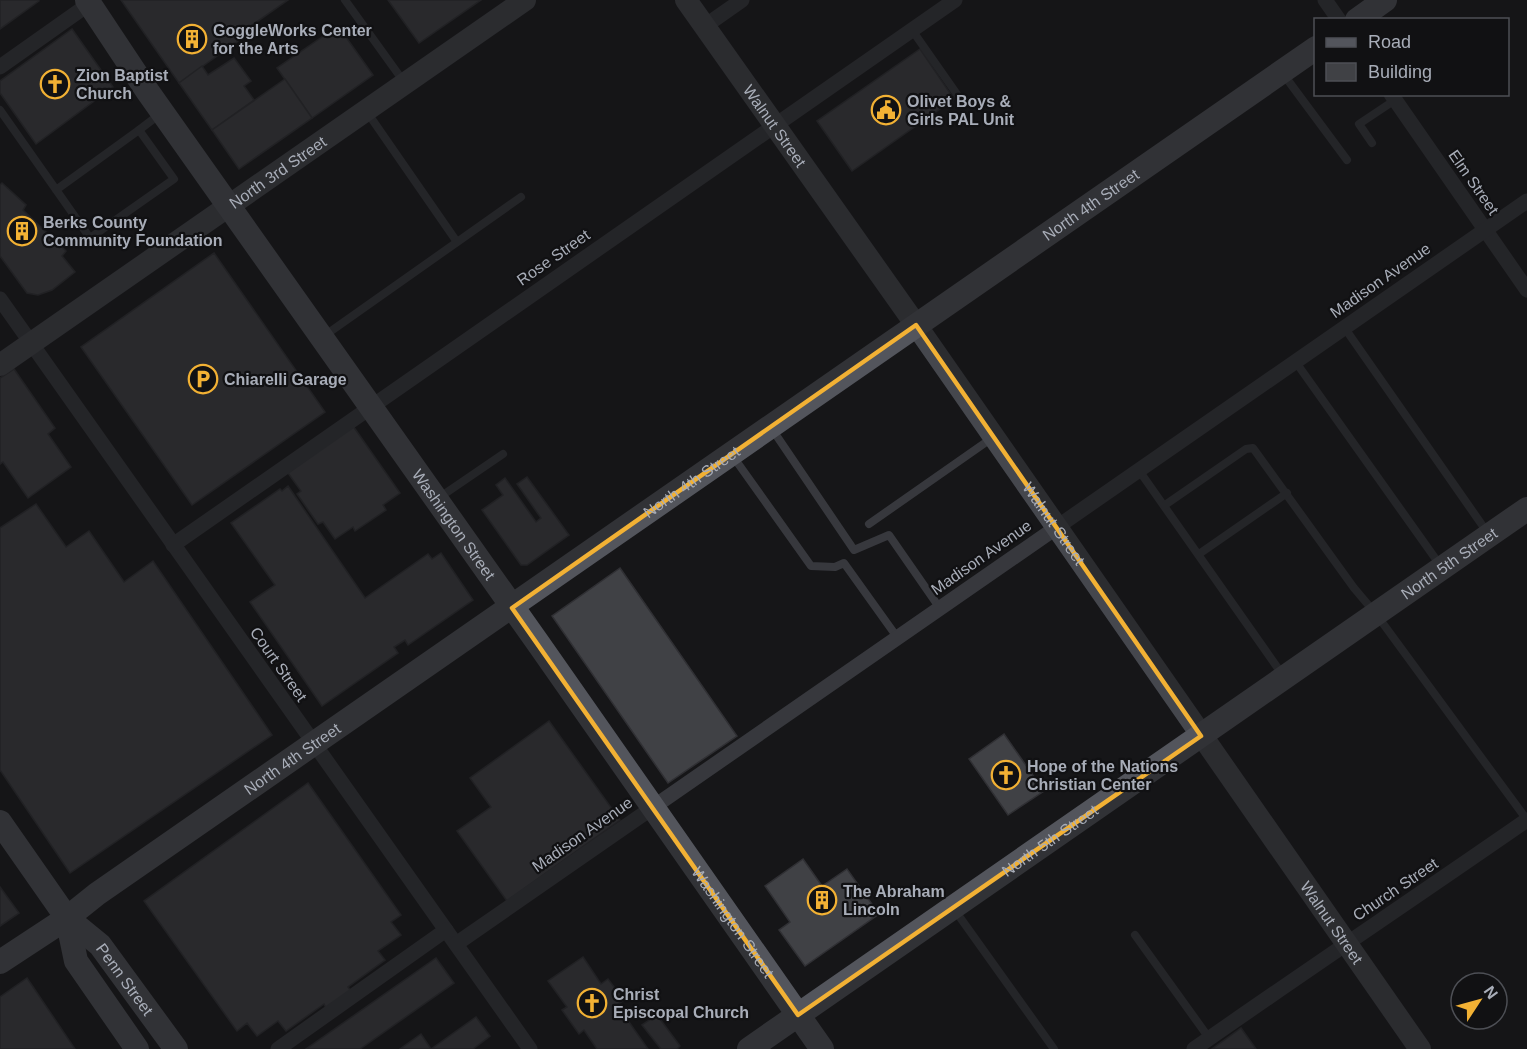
<svg xmlns="http://www.w3.org/2000/svg" width="1527" height="1049" font-family="Helvetica,sans-serif">
	<rect width="100%" height="100%" fill="#161618"/>
	<g fill="#404145" stroke="#303034" stroke-width="1.5">
		<polygon points="0,0 38,0 39,1 0,29"/>
		<polygon points="121,0 288,0 235,37 238,41 179,83"/>
		<polygon points="388,0 481,0 419,43"/>
		<polygon points="338,26 373,75 312,118 277,68"/>
		<polygon points="72,29 113,87 36,144 0,93 0,81"/>
		<polygon points="920,49 954,99 852,171 817,121"/>
		<polygon points="234,58 251,81 244,86 254,100 212,130 179,83 202,66 208,75"/>
		<polygon points="285,79 312,118 239,169 212,130"/>
		<polygon points="2,183 26,205 23,210 66,251 62,256 75,272 52,290 38,295 27,293 0,256 0,185"/>
		<polygon points="214,253 325,412 192,505 81,347"/>
		<polygon points="14,369 55,428 48,434 71,467 28,498 3,462 0,464 0,378"/>
		<polygon points="353,426 400,493 383,505 386,510 355,531 353,527 335,539 323,522 318,524 297,494 301,491 288,473"/>
		<polygon points="527,477 569,535 527,565 521,565 482,510 503,495 496,485 505,478 536,522 541,518 517,484"/>
		<polygon points="288,486 365,598 428,554 432,559 441,553 473,600 408,645 405,640 394,647 398,653 322,706 250,602 275,585 231,523 280,489 282,491"/>
		<polygon points="36,504 66,547 89,531 124,582 153,561 272,735 70,873 0,770 0,528"/>
		<polygon points="620,568 737,736 668,783 552,616"/>
		<polygon points="549,721 620,820 507,901 457,831 491,807 470,778"/>
		<polygon points="1004,734 1044,791 1008,815 969,759"/>
		<polygon points="308,783 401,915 391,922 401,935 378,951 385,960 348,987 351,991 326,1008 324,1004 286,1031 278,1021 257,1036 247,1023 237,1031 144,901"/>
		<polygon points="803,859 822,886 847,869 879,914 805,966 779,930 790,922 765,886"/>
		<polygon points="0,887 19,913 0,926"/>
		<polygon points="583,957 601,984 608,979 624,1000 617,1005 648,1049 597,1049 584,1030 579,1034 562,1010 567,1007 548,981"/>
		<polygon points="436,958 454,983 360,1049 306,1049"/>
		<polygon points="27,978 75,1049 0,1049 0,997"/>
		<polygon points="657,1015 680,1046 677,1049 661,1049 642,1025"/>
		<polygon points="476,1017 490,1036 473,1049 400,1049 421,1034 431,1049"/>
		<polygon points="1241,1028 1256,1049 1212,1049"/>
	</g>
	<g fill="none" stroke-linecap="round" stroke-linejoin="round">
		<g stroke="#37383d" stroke-width="8">
			<polyline points="345,0 404,82"/>
			<polyline points="912,30 961,100"/>
			<polyline points="1284,75 1347,160"/>
			<polyline points="0,110 90,238 174,179 139,130 56,190"/>
			<polyline points="367,112 457,242"/>
			<polyline points="139,130 160,114"/>
			<polyline points="1372,143 1359,124 1395,100"/>
			<polyline points="1344,327 1487,532"/>
			<polyline points="324,336 521,197"/>
			<polyline points="1295,361 1440,565"/>
			<polyline points="772,429 854,550 889,535 939,607"/>
			<polyline points="732,455 811,566 835,567 844,563 897,637"/>
			<polyline points="1138,469 1282,674"/>
			<polyline points="440,497 503,454"/>
			<polyline points="1165,505 1246,449 1253,448 1354,588 1376,614 1527,820"/>
			<polyline points="869,524 992,438"/>
			<polyline points="1199,554 1287,493"/>
			<polyline points="954,909 1054,1049"/>
			<polyline points="1135,935 1209,1038"/>
		</g>
		<g stroke="#37383d" stroke-width="15">
			<polyline points="1325,0 1339,20"/>
			<polyline points="705,26 742,0"/>
			<polyline points="0,67 89,4"/>
			<polyline points="1391,94 1527,290"/>
			<polyline points="0,299 530,1049"/>
			<polyline points="173,545 955,0"/>
			<polyline points="456,944 1527,201"/>
			<polyline points="278,1049 446,930"/>
			<path d="M1194 1049C1304 972 1416 897 1527 820"/>
		</g>
		<g stroke="#45474d" stroke-width="22">
			<path id="s1" d="M686 0 916 325 1420 1049"/>
			<path id="s2" d="M0 365 525 0"/>
		</g>
		<g stroke="#53555c" stroke-width="24">
			<path id="s3" d="M87 0 148 92 538 643 822 1049"/>
			<polyline points="1357,20 1385,0"/>
			<path id="s4" d="M0 822 67 918 100 945 176 1049"/>
			<polyline points="67,918 76,961 137,1049"/>
			<path id="s5" d="M0 962 67 918 97 894 1316 48"/>
			<path id="s6" d="M749 1049 1527 509"/>
		</g>
	</g>
	<path d="M0 0H1527V1049H0ZM916 325 1201 736 798 1015 512 608Z" fill="#161618" fill-opacity=".55" fill-rule="evenodd"/>
	<path fill="none" stroke="#f2b134" stroke-width="4.5" stroke-linejoin="round" d="M916 325 1201 736 798 1015 512 608Z"/>
	<defs>
		<g id="building-ring" transform="scale(1.5)"><circle r="9.5" fill="#111113" stroke="#f2b134" stroke-width="1.5"/><path d="M-4-6H4V6H1V3H-1V6H-4ZM-2.5-4.3h1.7v1.8h-1.7ZM.8-4.3h1.7v1.8H.8ZM-2.5-1h1.7V.8h-1.7ZM.8-1h1.7V.8H.8Z" fill="#f2b134"/></g>
		<g id="church-ring" transform="scale(1.5)"><circle r="9.5" fill="#111113" stroke="#f2b134" stroke-width="1.5"/><path d="M-1.2-6h2.4v3.5h3.3v2.4h-3.3V6h-2.4V-.1h-3.3v-2.4h3.3Z" fill="#f2b134"/></g>
		<g id="civic-ring" transform="scale(1.5)"><circle r="9.5" fill="#111113" stroke="#f2b134" stroke-width="1.5"/><path d="M-.6-6.5H3V-4.5H.6V-3L4-1V1h2V6H-6V1h2V-1L-.6-3ZM-1.2 2.5V6h2.4V2.5Z" fill="#f2b134"/></g>
		<g id="parking-ring" transform="scale(1.5)"><circle r="9.5" fill="#111113" stroke="#f2b134" stroke-width="1.5"/><path d="M-3.5-5.5H1a3.5 3.5 0 0 1 0 7H-1V5.5H-3.5ZM-1-3.4V-.6H.8a1.4 1.4 0 0 0 0-2.8Z" fill="#f2b134"/></g>
	</defs>
	<g fill-rule="evenodd">
		<use href="#building-ring" x="192" y="39"/>
		<use href="#church-ring" x="55" y="84"/>
		<use href="#civic-ring" x="886" y="110"/>
		<use href="#building-ring" x="22" y="231"/>
		<use href="#parking-ring" x="203" y="379"/>
		<use href="#church-ring" x="1006" y="775"/>
		<use href="#building-ring" x="822" y="900"/>
		<use href="#church-ring" x="592" y="1003"/>
	</g>
	<g text-anchor="middle" stroke-width="4.5" stroke-linejoin="round" paint-order="stroke">
		<g font-size="16" font-weight="bold" fill="#a8adb8" stroke="#111113" text-anchor="start">
			<text x="213" y="36">GoggleWorks Center<tspan x="213" dy="18">for the Arts</tspan></text>
			<text x="76" y="81">Zion Baptist<tspan x="76" dy="18">Church</tspan></text>
			<text x="907" y="107">Olivet Boys &amp;<tspan x="907" dy="18">Girls PAL Unit</tspan></text>
			<text x="43" y="228">Berks County<tspan x="43" dy="18">Community Foundation</tspan></text>
			<text x="224" y="385">Chiarelli Garage</text>
			<text x="1027" y="772">Hope of the Nations<tspan x="1027" dy="18">Christian Center</tspan></text>
			<text x="843" y="897">The Abraham<tspan x="843" dy="18">Lincoln</tspan></text>
			<text x="613" y="1000">Christ<tspan x="613" dy="18">Episcopal Church</tspan></text>
		</g>
		<g font-size="16" fill="#a8adb8" stroke="#111113">
			<text dy="6" stroke="none"><textPath href="#s1" startOffset="154">Walnut Street</textPath></text>
			<text dy="6" stroke="none"><textPath href="#s2" startOffset="338">North 3rd Street</textPath></text>
			<text transform="translate(1474 182) rotate(55)" y="6">Elm Street</text>
			<text dy="6" stroke="none"><textPath href="#s5" startOffset="1328">North 4th Street</textPath></text>
			<text transform="translate(553 257) rotate(-35)" y="6">Rose Street</text>
			<text transform="translate(1380 280) rotate(-35)" y="6">Madison Avenue</text>
			<text dy="6" stroke="none"><textPath href="#s5" startOffset="842">North 4th Street</textPath></text>
			<text dy="6" stroke="none"><textPath href="#s1" startOffset="640">Walnut Street</textPath></text>
			<text dy="6" stroke="none"><textPath href="#s3" startOffset="640">Washington Street</textPath></text>
			<text transform="translate(981 557) rotate(-35)" y="6">Madison Avenue</text>
			<text dy="6" stroke="none"><textPath href="#s6" startOffset="852">North 5th Street</textPath></text>
			<text transform="translate(279 664) rotate(55)" y="6">Court Street</text>
			<text dy="6" stroke="none"><textPath href="#s5" startOffset="356">North 4th Street</textPath></text>
			<text transform="translate(582 834) rotate(-35)" y="6">Madison Avenue</text>
			<text dy="6" stroke="none"><textPath href="#s6" startOffset="366">North 5th Street</textPath></text>
			<text transform="translate(1395 889) rotate(-34)" y="6">Church Street</text>
			<text dy="6" stroke="none"><textPath href="#s3" startOffset="1126">Washington Street</textPath></text>
			<text dy="6" stroke="none"><textPath href="#s1" startOffset="1126">Walnut Street</textPath></text>
			<text dy="6" stroke="none"><textPath href="#s4" startOffset="202">Penn Street</textPath></text>
		</g>
	</g>
	<rect x="1314" y="18" width="195" height="78" fill="#111113" stroke="#4d4f55" stroke-width="1.5"/>
	<rect x="1326" y="38" width="30" height="9" fill="#53555c" stroke="#4d4f55" stroke-width="1.5"/>
	<text x="1368" y="48" font-size="18" fill="#a8adb8">Road</text>
	<rect x="1326" y="63" width="30" height="18" fill="#404145" stroke="#4d4f55" stroke-width="1.5"/>
	<text x="1368" y="78" font-size="18" fill="#a8adb8">Building</text>
	<g transform="translate(1479 1001) rotate(54)"><circle r="28" fill="#111113" stroke="#4d4f55" stroke-width="1.5"/>
	<path d="M0-4.5L10 22L0 15L-10 22Z" fill="#f2b134"/>
	<text y="-9" font-size="16" font-weight="bold" text-anchor="middle" fill="#a8adb8">N</text>
	</g>
</svg>
